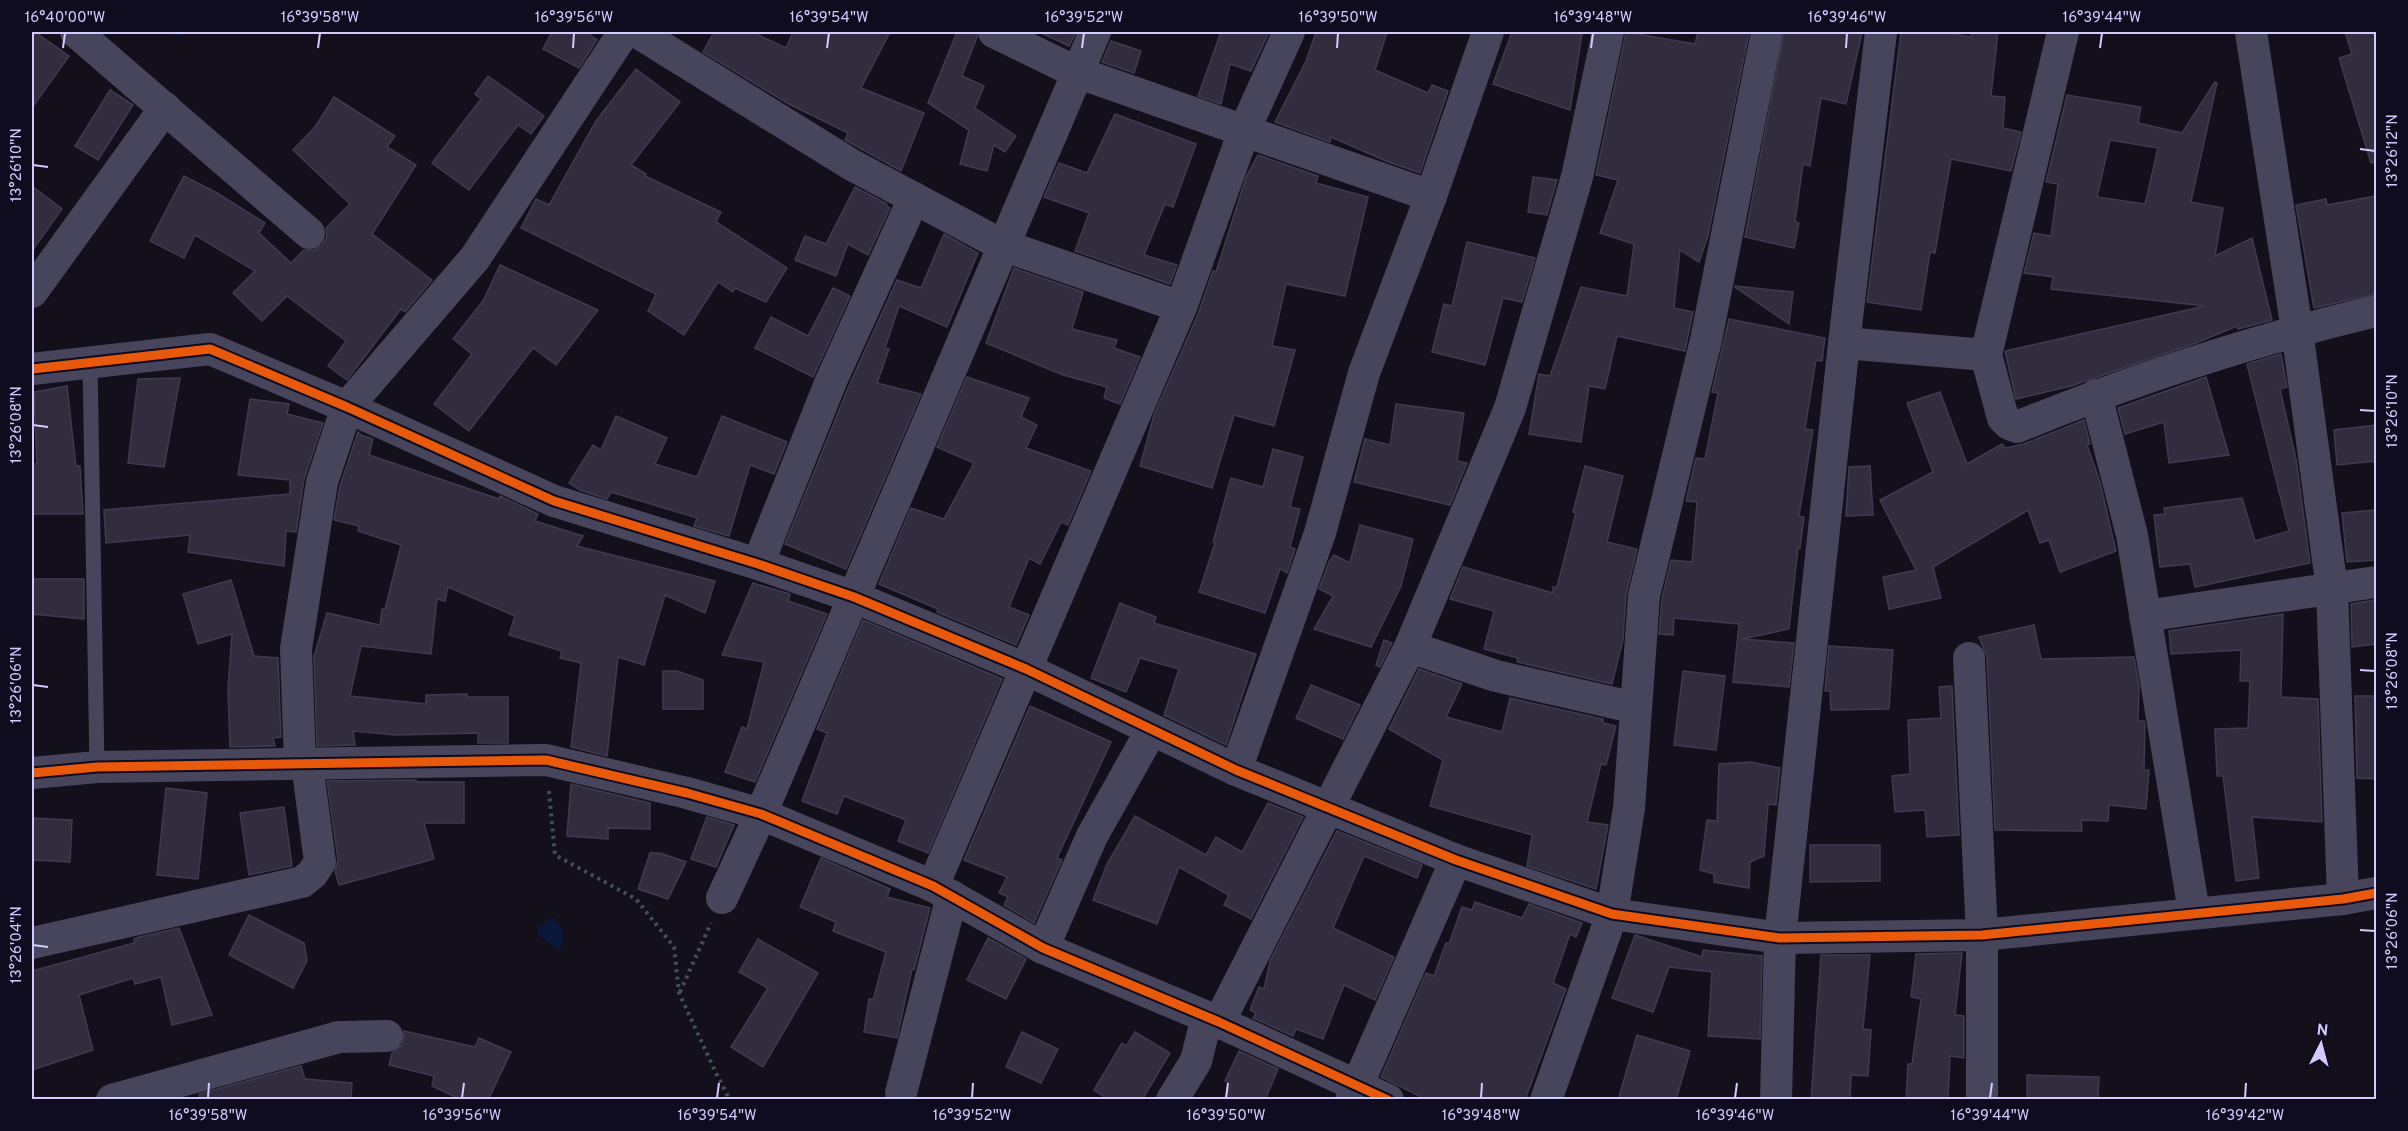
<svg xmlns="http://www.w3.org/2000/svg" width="2408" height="1131" font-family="Overpass,sans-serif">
	<rect width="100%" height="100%" fill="#13101b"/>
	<polygon fill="#0a1739" points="553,917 564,931 560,951 538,935 538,928"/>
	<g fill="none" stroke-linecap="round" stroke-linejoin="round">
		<polyline stroke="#0a1739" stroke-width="8" points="176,32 178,33"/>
	</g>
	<g fill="#312d3e" stroke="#3e3a50" stroke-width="1.5" fill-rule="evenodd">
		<polygon points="32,32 35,32 69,56 32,108"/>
		<polygon points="552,32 586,32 597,40 579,68 543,49"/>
		<polygon points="714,32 752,32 786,48 793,32 890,32 861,88 924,113 901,171 845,140 848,133 787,103 703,52"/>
		<polygon points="957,32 976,32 977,37 962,76 984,86 975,108 1016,136 1005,152 994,145 987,171 960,164 969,130 928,103"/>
		<polygon points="1039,32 1076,32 1069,46"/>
		<polygon points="1221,32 1269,32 1251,71 1230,64 1221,104 1198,96"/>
		<polygon points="1316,32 1387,32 1375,70 1428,93 1432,85 1448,91 1420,173 1386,161 1331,137 1330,142 1275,122 1306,61"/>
		<polygon points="1512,32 1563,32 1582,34 1570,110 1493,84"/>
		<polygon points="1626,32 1695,44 1698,32 1749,32 1708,236 1699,262 1680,250 1674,308 1693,312 1688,336 1685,351 1617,336 1605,389 1589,386 1581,442 1529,434 1539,374 1550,376 1581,287 1627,296 1634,244 1600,233 1618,180 1596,175"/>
		<polygon points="1784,32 1862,32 1846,104 1821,98 1810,166 1803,164 1795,222 1799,223 1794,248 1745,237"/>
		<polygon points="1901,32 1940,32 1971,37 1972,32 1998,32 1991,96 2005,97 2003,128 2021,132 2011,171 1951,159 1935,253 1930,252 1921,310 1867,302"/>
		<polygon points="2345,32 2376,32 2376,162 2371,163 2339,58 2352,54"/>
		<polygon points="1111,41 1141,51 1134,73 1102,62"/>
		<polygon points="636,69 680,102 631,165 646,174 645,176 721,212 716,222 787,268 766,302 735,288 733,292 718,282 684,335 648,311 656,294 521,228 536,199 549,205 596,121"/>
		<polygon points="488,76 544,116 531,134 518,125 469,190 432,163 481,99 475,94"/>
		<path d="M2215 82 2217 83 2191 202 2223 208 2215 256 2252 238 2272 320 2238 329 2237 326 2196 343 2071 386 2016 399 2005 351 2205 306 2051 289 2053 277 2024 273 2034 233 2051 236 2058 184 2046 182 2067 95 2141 107 2138 123 2182 133ZM2110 140 2158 148 2145 204 2097 197Z"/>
		<polygon points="110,90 133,105 98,160 75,146"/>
		<polygon points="334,97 395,136 387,147 416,165 372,234 432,280 405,312 401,309 347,380 328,366 346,341 287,296 262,321 233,293 255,271 195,235 184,258 150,241 184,176 217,193 265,223 259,233 291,263 304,250 314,250 322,245 327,237 326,228 350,204 293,150 315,127"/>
		<polygon points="1115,114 1196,144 1173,207 1165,204 1144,255 1177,265 1170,284 1075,251 1089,213 1044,197 1059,163 1087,173"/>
		<polygon points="1258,155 1318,176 1316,183 1368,197 1345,296 1286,284 1272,346 1295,350 1274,426 1234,415 1212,488 1140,466 1154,415 1198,314 1213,271 1216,272 1246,177"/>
		<polygon points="1533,177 1557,180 1547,215 1528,212"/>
		<polygon points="32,186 62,209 32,251"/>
		<polygon points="855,187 887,204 886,206 890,208 868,255 848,244 836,276 795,260 805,236 826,244"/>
		<polygon points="2376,196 2376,294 2314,308 2296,205 2326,199 2327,205"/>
		<polygon points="944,234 978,253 947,327 899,306 885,348 889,349 877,383 921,394 846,569 785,544 848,388 897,280 921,288"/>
		<polygon points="1467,242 1535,258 1522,302 1503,298 1485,365 1432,352 1444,304 1452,306"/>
		<polygon points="500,265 598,310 556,365 533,348 469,431 434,404 472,354 453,339 483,301"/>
		<polygon points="1014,268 1083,292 1072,329 1117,340 1114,348 1140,357 1120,404 1104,398 1107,387 1063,375 986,343"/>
		<polygon points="1735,286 1793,292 1789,324 1735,287"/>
		<polygon points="833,288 850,296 813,377 755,348 771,317 808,336"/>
		<polygon points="1729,319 1825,338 1822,361 1816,360 1805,429 1813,430 1799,516 1804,517 1800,548 1798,548 1789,629 1742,639 1794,643 1789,687 1733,682 1739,624 1674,618 1673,635 1659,634 1662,599 1671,560 1692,562 1697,502 1686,501 1696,458 1705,459 1718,393 1712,392"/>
		<polygon points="2281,354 2287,387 2280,389 2296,459 2310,563 2195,587 2190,564 2160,567 2154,515 2165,514 2164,508 2242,498 2255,541 2289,531 2247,364"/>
		<polygon points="967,377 1029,398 1021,417 1037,425 1026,448 1091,471 1068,525 1061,522 1040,564 1029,558 1009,607 1029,615 1016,645 937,612 938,609 879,584 911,508 944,519 974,463 937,447"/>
		<polygon points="2206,377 2229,455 2169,463 2164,422 2125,434 2118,408"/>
		<polygon points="180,378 164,467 128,463 138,379"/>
		<polygon points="67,386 76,466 80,466 83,514 32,514 32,464 37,464 34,392"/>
		<polygon points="1940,392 1967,464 2002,444 2005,448 2024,444 2084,420 2090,444 2087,445 2100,482 2116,551 2060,572 2049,540 2040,543 2028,510 1933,567 1941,598 1889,609 1883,577 1916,570 1880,500 1933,472 1907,403"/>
		<polygon points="250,399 289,404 287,414 323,423 304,479 296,532 286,531 284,566 188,552 190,535 106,543 104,510 290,494 290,480 238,475"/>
		<polygon points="1396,404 1464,413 1457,461 1467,463 1450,505 1354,482 1365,439 1390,445"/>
		<polygon points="616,416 667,438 655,464 697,477 722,416 787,442 774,474 750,465 729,536 694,526 697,518 611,492 607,499 580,490 569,483 593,445 601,450"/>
		<polygon points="2376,425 2376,461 2337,465 2334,430"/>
		<polygon points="358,432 361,435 373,439 369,455 499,499 500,496 538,514 535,521 583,536 577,546 715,581 705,613 665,595 644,665 618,657 607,756 571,747 581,663 560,658 562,651 509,635 515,616 448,587 445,601 437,599 431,654 361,646 350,696 426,704 426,695 467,694 468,697 508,697 508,743 478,743 478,733 396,735 353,731 355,745 317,746 314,656 327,613 380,625 382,609 385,609 401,545 358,531 359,526 334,520 340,486"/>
		<polygon points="1273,449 1303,457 1290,507 1300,509 1290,547 1295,549 1287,573 1280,569 1265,613 1199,592 1215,543 1213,542 1231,478 1263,487"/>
		<polygon points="1585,466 1623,476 1607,542 1637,549 1626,595 1623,640 1612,684 1517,662 1518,658 1484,649 1494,611 1450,599 1463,567 1553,593 1553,587 1557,587 1576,513 1573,512"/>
		<polygon points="1870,466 1873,515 1846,516 1849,467"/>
		<polygon points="2376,510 2376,560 2347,562 2342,513"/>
		<polygon points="1360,525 1413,539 1401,586 1371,647 1314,629 1333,596 1319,589 1329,562 1334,555 1350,563"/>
		<polygon points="32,579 84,579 84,619 32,614"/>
		<polygon points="231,580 254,656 278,658 281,737 273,738 275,746 230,747 228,689 232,634 198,644 183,594"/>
		<polygon points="753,583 790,594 788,601 827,614 755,782 725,772 742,727 747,729 764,662 722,655"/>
		<polygon points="2376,600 2376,644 2352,647 2351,604"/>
		<polygon points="1120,603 1156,617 1154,623 1256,654 1226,745 1164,715 1179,669 1140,658 1126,692 1091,678"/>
		<polygon points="2283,614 2281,697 2318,699 2322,822 2252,817 2259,878 2236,881 2223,776 2217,776 2215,729 2248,728 2250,681 2240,681 2241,650 2171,654 2169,631"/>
		<polygon points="863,620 1002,679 928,853 898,841 906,820 844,796 837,814 802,801 827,733 817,729"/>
		<polygon points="2034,625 2041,659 2134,657 2139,686 2138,721 2144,721 2145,724 2144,770 2149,770 2146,809 2109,805 2108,821 2081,820 2082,831 1995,830 1987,657 1979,637"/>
		<polygon points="1384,640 1392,643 1380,667 1376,665"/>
		<polygon points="1829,646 1893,650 1889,709 1831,710 1830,691 1825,691"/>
		<polygon points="1419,669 1462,684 1446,717 1502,732 1510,698 1603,719 1603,723 1616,726 1606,765 1601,764 1587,822 1608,825 1596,889 1527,866 1532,835 1430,806 1443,760 1389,729"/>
		<polygon points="663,671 677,671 703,680 703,709 663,709"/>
		<polygon points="1683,671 1725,676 1716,750 1674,745"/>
		<polygon points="1311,685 1360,705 1343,739 1296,718"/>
		<polygon points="1952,686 1959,835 1927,837 1925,810 1895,812 1892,776 1910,774 1908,720 1941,718 1939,687"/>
		<polygon points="2355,696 2376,696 2376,779 2357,778"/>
		<polygon points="1030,706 1111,742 1057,858 1062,860 1034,923 1004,905 1008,897 999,893 1007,877 964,860"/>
		<polygon points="1751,762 1780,768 1776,805 1768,804 1764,856 1750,862 1749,888 1714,882 1714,874 1700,870 1707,820 1717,821 1719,764"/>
		<polygon points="416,780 416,782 464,782 464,823 424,823 434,859 339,885 335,871 338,860 327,781"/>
		<polygon points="571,784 650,803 650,829 608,828 608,839 567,836"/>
		<polygon points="166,788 207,793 198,879 157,875"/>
		<polygon points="1268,803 1303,817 1251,919 1224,905 1229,895 1179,867 1157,924 1093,900 1107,864 1135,816 1206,855 1216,837 1242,852"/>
		<polygon points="284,807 292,866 249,875 240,813"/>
		<polygon points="707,817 734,825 716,867 691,859"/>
		<polygon points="32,818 72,820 70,862 32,860"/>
		<polygon points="1337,831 1422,865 1417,878 1364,856 1333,928 1394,957 1375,1000 1344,985 1323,1039 1296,1029 1293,1036 1253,1018 1256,1013 1250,1010 1259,987 1264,989 1270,961"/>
		<polygon points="1810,845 1880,845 1880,881 1810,882"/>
		<polygon points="650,853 660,853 686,862 668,899 638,889"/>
		<polygon points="821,858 890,889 887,897 930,908 914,970 912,969 897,1038 864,1032 869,999 873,1000 886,952 833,931 836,922 800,907"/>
		<polygon points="1475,902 1522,918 1529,904 1582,923 1576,937 1570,934 1553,983 1566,989 1525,1100 1427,1100 1381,1077 1426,973 1434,976 1446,943 1449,944 1462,907 1472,910"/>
		<polygon points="249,915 304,943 307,961 293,988 229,955"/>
		<polygon points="179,928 212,1015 172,1025 161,977 135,984 133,978 79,995 93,1050 32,1070 32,971 134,943 134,939 139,937"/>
		<polygon points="1635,935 1702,957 1703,950 1762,956 1760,1039 1708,1036 1712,972 1669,967 1653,1012 1612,998"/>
		<polygon points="988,938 1026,959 1006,999 967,980"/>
		<polygon points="758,939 818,973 763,1067 731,1047 768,988 739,972"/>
		<polygon points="1962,953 1955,1015 1964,1016 1964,1058 1950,1056 1948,1100 1906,1100 1908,1064 1912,1064 1921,999 1911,997 1916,954"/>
		<polygon points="1821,955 1870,955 1863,1029 1871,1030 1868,1076 1851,1075 1850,1100 1811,1100"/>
		<polygon points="404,1031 475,1047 479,1038 511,1052 488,1100 462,1100 432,1086 434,1076 389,1065 392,1053 403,1044"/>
		<polygon points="1022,1032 1058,1049 1041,1083 1006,1067"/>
		<polygon points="1135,1032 1170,1053 1142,1100 1109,1100 1094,1090 1122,1043 1126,1046"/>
		<polygon points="1637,1035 1690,1051 1676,1100 1618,1100"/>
		<polygon points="1239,1051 1278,1069 1265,1100 1224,1100 1231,1084 1225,1081"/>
		<polygon points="301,1066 305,1079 352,1083 351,1100 200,1100 199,1094"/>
		<polygon points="2027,1075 2099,1077 2098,1100 2027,1100"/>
	</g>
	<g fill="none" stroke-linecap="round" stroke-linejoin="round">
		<g stroke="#434e5c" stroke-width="4" stroke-dasharray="3 4.5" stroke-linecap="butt">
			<polyline points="549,791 555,855 636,899 674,947 679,993 716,1073 730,1100"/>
			<polyline points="680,992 711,923"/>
		</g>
		<polyline stroke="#47455c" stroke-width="15" points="90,363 97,767"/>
		<g stroke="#47455c" stroke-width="32">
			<polyline points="76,32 309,233"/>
			<polyline points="637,32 852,165 1002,245 1181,307"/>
			<polyline points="994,32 1076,72 1431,196"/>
			<path d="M2063 32 1986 355 2003 418 2009 424 2017 427C2134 379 2254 340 2376 311"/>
			<polyline points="2251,32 2297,330 2332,589 2343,899"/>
			<polyline points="32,292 165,108"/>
			<polyline points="1844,343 1986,355"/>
			<polyline points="32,369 210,349 347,407 554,501 758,564 854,597 1026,669 1236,770 1456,860 1612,914 1780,938 1982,935 2343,899 2376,893"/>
			<polyline points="2096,395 2132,535 2194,912"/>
			<polyline points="758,564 831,381 914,198"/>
			<polyline points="2145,616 2376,582"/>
			<polyline points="1410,647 1496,676 1636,708"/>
			<polyline points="1969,658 1982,935 1982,1100"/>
			<polyline points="300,764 296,649 322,482 347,407 475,258 624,32"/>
			<polyline points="1236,770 1320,533 1364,373 1431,196 1488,32"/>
			<polyline points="32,773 97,767 546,760 687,793 761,814 933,886 1043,948 1219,1022 1388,1100"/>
			<polyline points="933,886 1181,307 1244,131 1289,32"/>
			<polyline points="722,898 761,814 1095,32"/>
			<polyline points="32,943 302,882 312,874 320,862 307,764"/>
			<polyline points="1043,948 1092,836 1151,731"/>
			<polyline points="1219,1022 1410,647 1510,408 1577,177 1608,32"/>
			<polyline points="901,1093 952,896"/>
			<polyline points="112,1100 339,1037 387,1036"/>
			<polyline points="1172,1100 1196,1061 1207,1017"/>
			<polyline points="1351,1100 1456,860"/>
			<polyline points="1546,1100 1612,914 1629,808 1644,596 1706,340 1767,32"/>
			<polyline points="1776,1100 1780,938 1844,343 1881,32"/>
		</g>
		<g stroke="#100c1f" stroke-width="13">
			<g id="cycleway">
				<polyline points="32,369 210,349 347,407 554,501 758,564 854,597 1026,669 1236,770 1456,860 1612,914 1780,938 1982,935 2343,899 2376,893"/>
				<polyline points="32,773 97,767 546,760 687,793 761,814 933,886 1043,948 1219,1022 1388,1100"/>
			</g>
		</g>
		<use href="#cycleway" stroke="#e8590c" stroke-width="9"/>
	</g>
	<path fill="none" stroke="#d3caff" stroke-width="2" d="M63 48 65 33M318 48 320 33M573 48 574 33M827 48 829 33M1082 48 1084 33M1337 48 1338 33M1591 48 1593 33M1846 48 1847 33M2100 48 2102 33M2360 149 2375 151M33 165 48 167M2360 410 2375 411M33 425 48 427M2360 670 2375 671M33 685 48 687M2360 930 2375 931M33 945 48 947M208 1098 209 1083M462 1098 464 1083M717 1098 719 1083M972 1098 973 1083M1226 1098 1228 1083M1481 1098 1482 1083M1735 1098 1737 1083M1990 1098 1992 1083M2245 1098 2246 1083"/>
	<rect width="2408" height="1131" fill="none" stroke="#100c1f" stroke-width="66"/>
	<g transform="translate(2321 1044) rotate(6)" stroke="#100c1f" stroke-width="4.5" paint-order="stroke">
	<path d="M0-4.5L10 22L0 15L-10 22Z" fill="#d3caff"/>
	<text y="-9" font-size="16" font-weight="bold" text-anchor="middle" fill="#d3caff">N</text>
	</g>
	<rect x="33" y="33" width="2342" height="1065" fill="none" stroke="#d3caff" stroke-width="2"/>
	<g font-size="15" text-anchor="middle" fill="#d3caff">
		<text x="65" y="22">16°40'00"W</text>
		<text x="320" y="22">16°39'58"W</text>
		<text x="574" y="22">16°39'56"W</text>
		<text x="829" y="22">16°39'54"W</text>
		<text x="1084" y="22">16°39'52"W</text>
		<text x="1338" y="22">16°39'50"W</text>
		<text x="1593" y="22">16°39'48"W</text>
		<text x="1847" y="22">16°39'46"W</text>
		<text x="2102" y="22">16°39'44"W</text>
		<text transform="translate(2392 151) rotate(-90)" y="5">13°26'12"N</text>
		<text transform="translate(16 165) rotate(-90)" y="5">13°26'10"N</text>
		<text transform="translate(2392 411) rotate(-90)" y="5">13°26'10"N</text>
		<text transform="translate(16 425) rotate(-90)" y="5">13°26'08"N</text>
		<text transform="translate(2392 671) rotate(-90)" y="5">13°26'08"N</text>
		<text transform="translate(16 685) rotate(-90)" y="5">13°26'06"N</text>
		<text transform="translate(2392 931) rotate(-90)" y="5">13°26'06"N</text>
		<text transform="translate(16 945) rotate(-90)" y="5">13°26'04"N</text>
		<text x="208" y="1120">16°39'58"W</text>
		<text x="462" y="1120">16°39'56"W</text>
		<text x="717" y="1120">16°39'54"W</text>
		<text x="972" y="1120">16°39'52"W</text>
		<text x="1226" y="1120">16°39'50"W</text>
		<text x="1481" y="1120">16°39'48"W</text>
		<text x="1735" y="1120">16°39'46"W</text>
		<text x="1990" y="1120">16°39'44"W</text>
		<text x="2245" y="1120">16°39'42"W</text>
	</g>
</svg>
